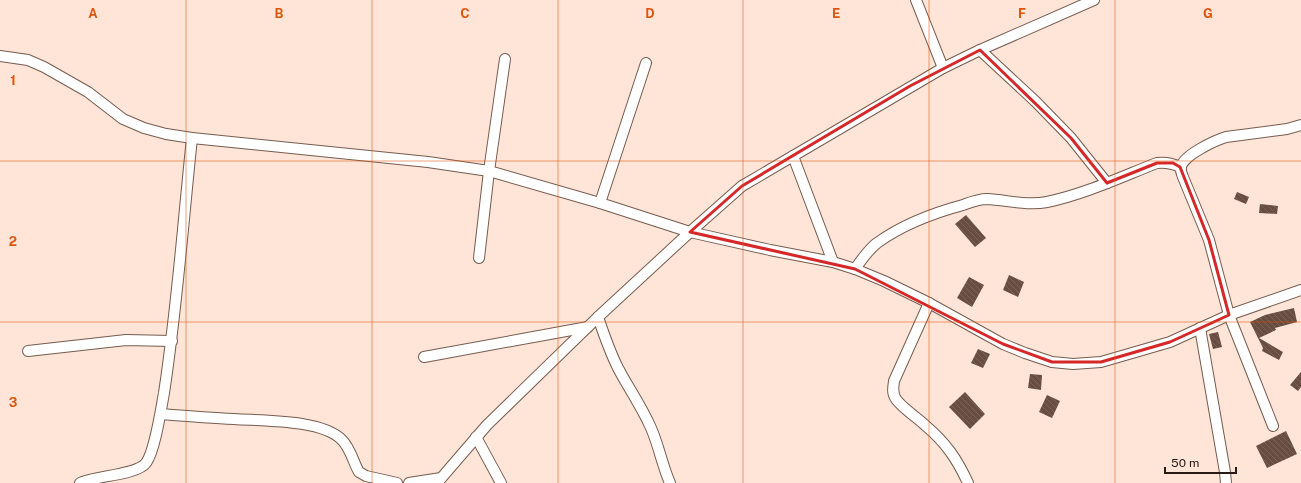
<svg xmlns="http://www.w3.org/2000/svg" width="1301" height="483" font-family="'Public Sans',sans-serif">
	<defs>
		<pattern id="building-back-hatch" width="6" height="6" patternUnits="userSpaceOnUse"><rect width="6" height="6" fill="#684d40"/><path d="M-1 5l2 2M0 0l6 6M5-1l2 2" fill="none" stroke="#796358"/></pattern>
	</defs>
	<rect width="100%" height="100%" fill="#fee5d8"/>
	<g fill="url(#building-back-hatch)">
		<polygon points="1237,192 1249,197 1246,204 1234,199"/>
		<polygon points="1260,204 1278,206 1277,214 1259,213"/>
		<polygon points="966,215 986,238 975,247 955,224"/>
		<polygon points="1009,275 1024,282 1018,297 1003,290"/>
		<polygon points="969,277 984,285 972,307 957,298"/>
		<polygon points="1294,308 1297,322 1275,328 1276,330 1259,338 1283,352 1279,360 1262,351 1263,348 1250,322 1265,315"/>
		<polygon points="1218,332 1222,347 1213,349 1209,334"/>
		<polygon points="978,349 990,354 983,368 971,363"/>
		<polygon points="1301,372 1301,387 1298,391 1290,385"/>
		<polygon points="1030,374 1042,375 1041,390 1028,388"/>
		<polygon points="965,392 985,414 970,429 949,407"/>
		<polygon points="1047,395 1060,401 1052,418 1039,412"/>
		<polygon points="1286,431 1297,454 1267,468 1256,446"/>
	</g>
	<g fill="none" stroke-linecap="round" stroke-linejoin="round">
		<g stroke="#765c4e" stroke-width="12">
			<g id="minor">
				<polyline points="916,0 943,68"/>
				<polyline points="980,50 1036,102 1071,138 1107,183"/>
				<polyline points="0,56 28,60 44,67 88,92 123,119 144,128 166,134 192,138 428,162 489,171 600,203 690,232 770,250 833,262 855,269 884,281 929,303 1003,344 1025,353 1052,362 1073,364 1101,362 1170,342 1229,315 1301,290"/>
				<polyline points="793,156 833,262"/>
				<polyline points="600,203 646,63"/>
				<polyline points="479,258 489,171 505,59"/>
				<path d="M855 269C862 259 868 250 877 243 902 225 933 213 963 205 971 202 978 199 987 199 1007 200 1027 206 1047 202 1085 194 1121 177 1157 163 1166 162 1172 163 1180 167"/>
				<path d="M929 303 894 381C893 388 892 394 896 399 900 406 920 420 926 426 946 443 957 459 968 483"/>
				<path d="M598 317C604 335 610 352 618 368 629 389 642 407 651 428 659 446 662 465 670 483"/>
				<polyline points="1200,328 1225,472 1226,483"/>
				<polyline points="28,351 126,340 172,341"/>
				<polyline points="424,357 588,327"/>
				<path d="M161 414C185 416 209 418 234 419 261 421 322 419 342 440 351 449 353 462 359 472L366 476 397 483"/>
				<path d="M1273 426 1229 315 1209 240 1183 177C1182 174 1180 170 1181 168 1181 156 1216 140 1226 137L1287 129 1301 125"/>
				<polyline points="476,437 501,483"/>
				<path d="M80 483C94 476 137 475 146 463 155 451 161 409 164 393 177 308 183 223 192 138"/>
				<polyline points="409,483 441,478"/>
				<polyline points="437,483 487,425 598,317 690,232 742,186 943,68 980,50 1094,0"/>
			</g>
		</g>
		<use href="#minor" stroke="#fff" stroke-width="10"/>
	</g>
	<path fill="none" stroke="#d62828" stroke-width="3" stroke-linejoin="round" d="M980 50 1071 138 1107 183 1157 163H1173L1180 167 1209 240 1229 315 1170 342 1101 362H1052L1003 344 855 269 690 232 742 186 910 86Z"/>
	<path fill="none" stroke="#de560c" stroke-width="1" stroke-opacity="0.55" d="M186 0V483M372 0V483M558 0V483M743 0V483M929 0V483M1115 0V483M0 161H1301M0 322H1301"/>
	<g font-size="13" text-anchor="middle" font-weight="bold" fill="#de560c" stroke="#fee5d8" stroke-width="4" stroke-linejoin="round" paint-order="stroke">
		<text x="93" y="18">A</text>
		<text x="279" y="18">B</text>
		<text x="465" y="18">C</text>
		<text x="650" y="18">D</text>
		<text x="836" y="18">E</text>
		<text x="1022" y="18">F</text>
		<text x="1208" y="18">G</text>
		<text x="13" y="85">1</text>
		<text x="13" y="246">2</text>
		<text x="13" y="407">3</text>
	</g>
	<path d="M1165 467v6h71v-6" fill="none" stroke="#251a14" stroke-width="2"/>
	<text x="1171" y="467" font-size="12" fill="#251a14" stroke="#fee5d8" stroke-width="3" paint-order="stroke">50 m</text>
</svg>
